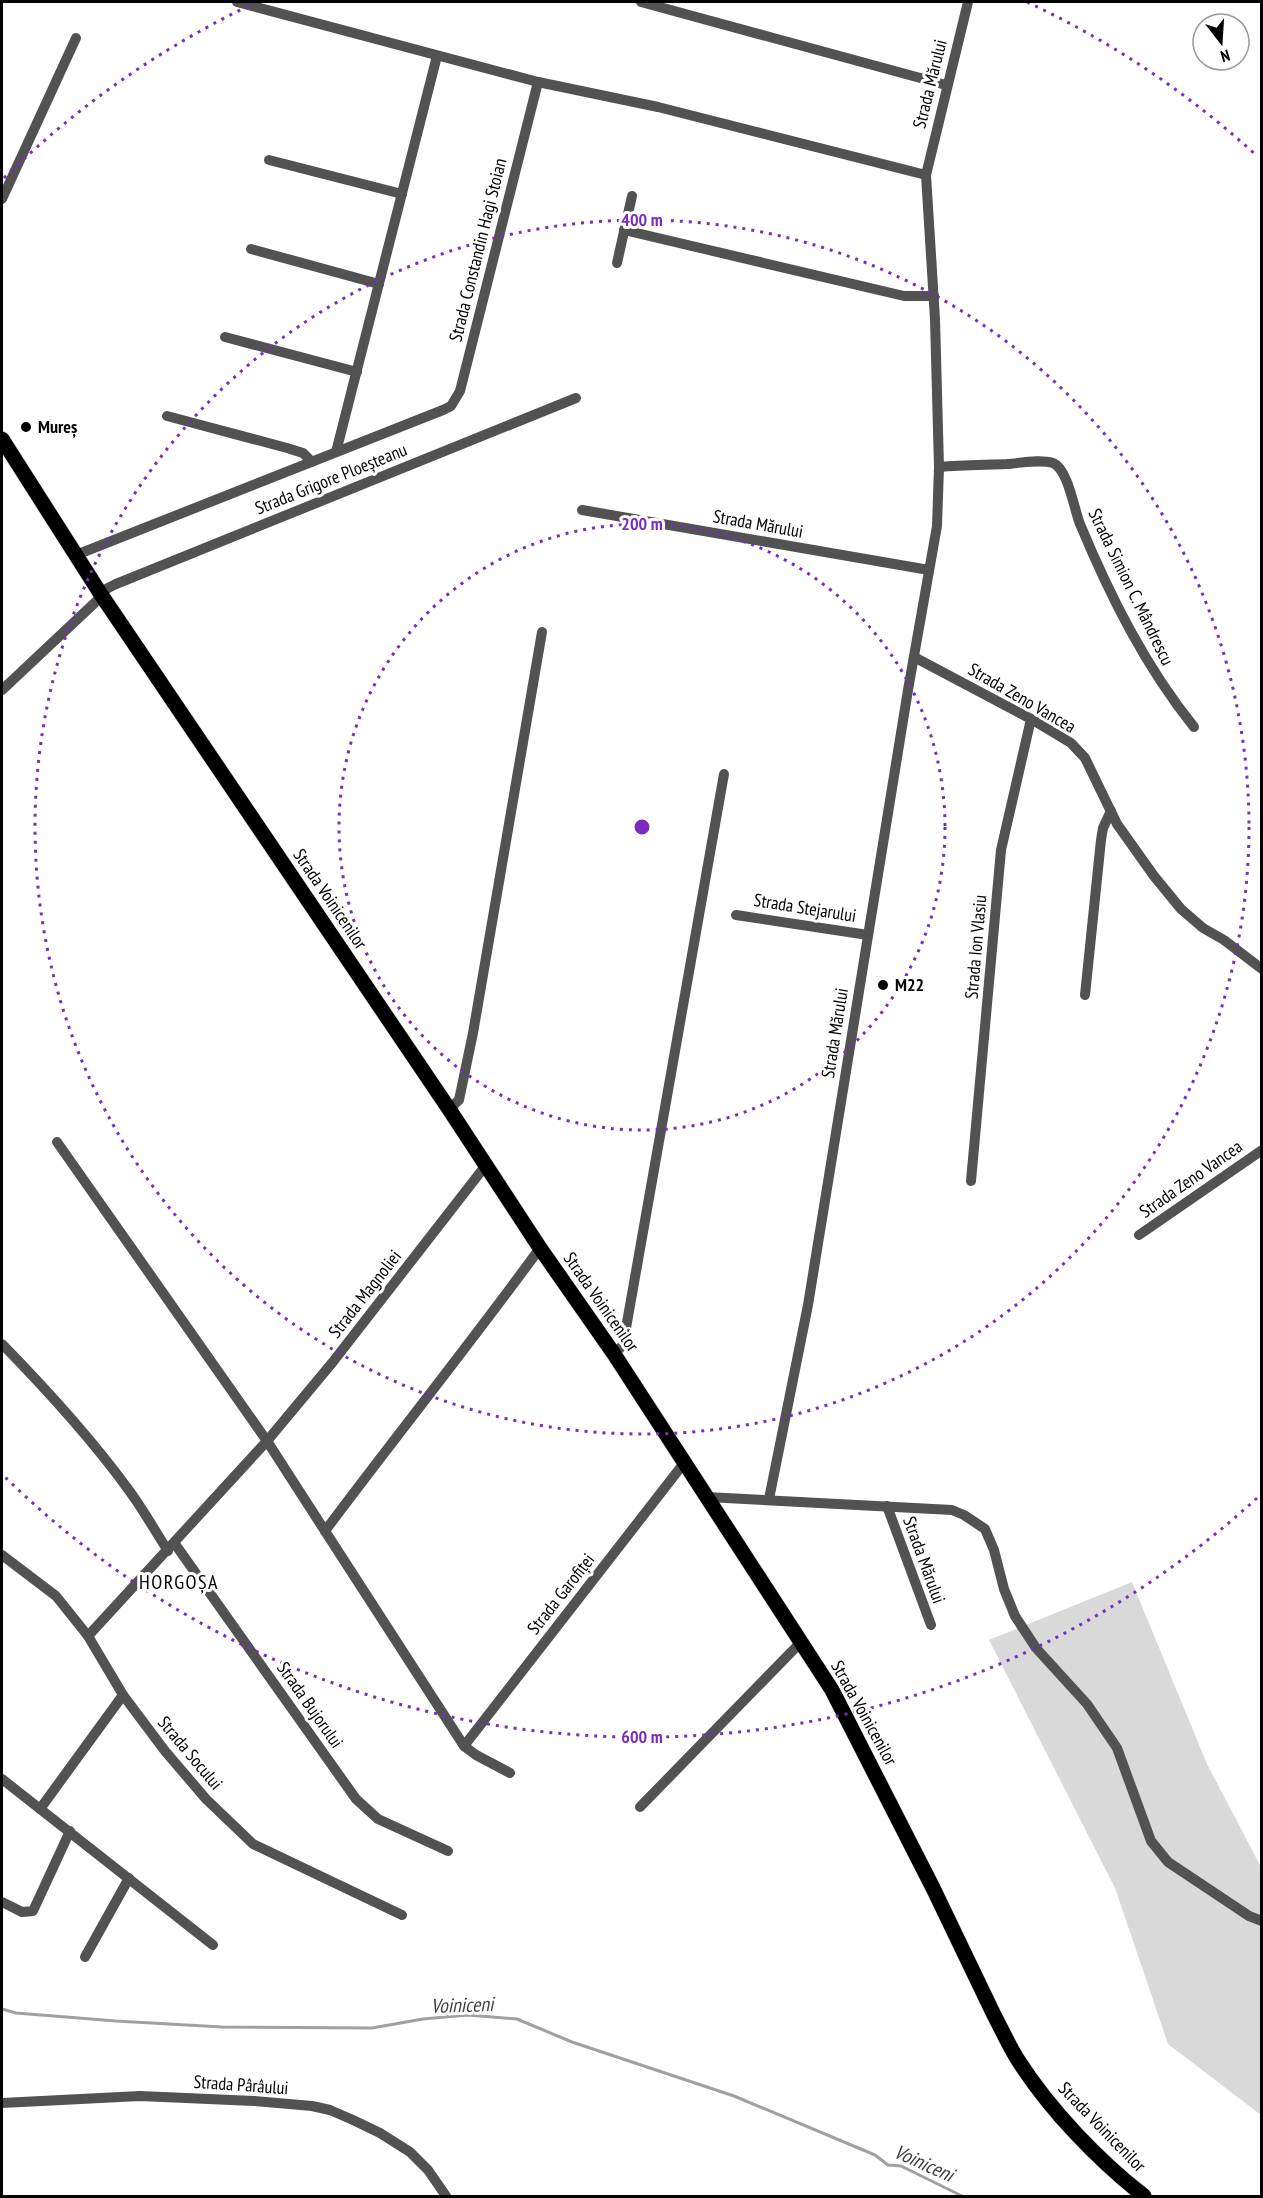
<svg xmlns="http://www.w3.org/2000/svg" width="1263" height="2198" font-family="'PT Sans Narrow',sans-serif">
	<rect width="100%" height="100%" fill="#fff"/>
	<polygon fill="#d9d9d9" points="1132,1582 1207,1764 1261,1867 1261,2115 1168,2044 1115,1888 989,1640"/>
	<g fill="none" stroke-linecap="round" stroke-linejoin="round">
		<polyline stroke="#a0a0a0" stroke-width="3" points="2,2009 16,2013 116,2021 222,2027 372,2028 423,2019 468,2015 517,2019 572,2042 734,2096 875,2155 888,2165 901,2166 962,2196"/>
		<g stroke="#dbdbdb" stroke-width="16">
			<path id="primary" d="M2 439 102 596 449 1109 540 1248 614 1354 832 1690 933 1888 994 2015C1002 2030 1009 2046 1018 2060 1050 2110 1098 2160 1144 2196"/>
		</g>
		<g stroke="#525252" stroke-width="10">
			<polyline points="641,2 946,85"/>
			<polyline points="538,82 658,107 926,175"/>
			<polyline points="269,160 402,194"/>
			<polyline points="2,199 76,38"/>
			<polyline points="624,230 904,296 934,296"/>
			<polyline points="251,249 379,284"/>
			<polyline points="617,263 632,196"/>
			<polyline points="225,337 357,372"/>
			<polyline points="167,416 287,448 303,453 312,462"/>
			<polyline points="336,452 437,56"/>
			<path d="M939 467C962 465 984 465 1007 464 1021 463 1040 459 1053 463 1068 469 1074 509 1080 524 1110 596 1145 666 1194 727"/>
			<polyline points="582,510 929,570"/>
			<polyline points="76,555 443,410 451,406 460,391 538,82 237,2"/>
			<polyline points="100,592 116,584 576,398"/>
			<polyline points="914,657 1031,719 1071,743 1085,758 1117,824 1154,876 1181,909 1203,928 1224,940 1262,969"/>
			<polyline points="2,690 102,596"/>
			<polyline points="736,915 868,935"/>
			<polyline points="1085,995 1101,840 1103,828 1111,811"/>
			<polyline points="449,1109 459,1100 473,1033 542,632"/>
			<polyline points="57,1142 267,1441 325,1531"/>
			<polyline points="971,1181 1001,850 1031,719"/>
			<polyline points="1139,1235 1262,1150"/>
			<path d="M2 1344C47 1390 90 1437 128 1489 143 1509 155 1531 168 1551"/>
			<polyline points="614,1354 623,1345 724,774"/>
			<polyline points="707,1497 952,1510 964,1515 985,1529 994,1550 1004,1589 1015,1616 1036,1648 1087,1704 1117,1748 1151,1841 1168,1862 1249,1916 1262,1921"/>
			<polyline points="769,1499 808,1305 908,690 937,526 939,467 935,319 926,175 968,2"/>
			<polyline points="887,1506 931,1625"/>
			<polyline points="175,1544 356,1799 378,1819 448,1851"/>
			<polyline points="2,1555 56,1596 88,1636 123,1695 165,1751 206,1799 253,1844 402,1915"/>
			<polyline points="88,1636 267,1441 332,1363 486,1165"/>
			<polyline points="464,1746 684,1463"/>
			<path d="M510 1773 476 1755 464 1746 325 1531C396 1436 470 1344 540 1248"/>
			<polyline points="2,1779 213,1945"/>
			<polyline points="640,1807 801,1642"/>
			<polyline points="40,1809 123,1695"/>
			<polyline points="2,1902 22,1912 33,1911 70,1831"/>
			<polyline points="85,1957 129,1878"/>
			<polyline points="2,2103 140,2096 254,2101 312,2106 330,2110 353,2120 380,2133 410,2152 428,2170 446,2196"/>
		</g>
		<use href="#primary" stroke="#000" stroke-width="15"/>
	</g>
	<g fill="none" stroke="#7b2cbf" stroke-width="3" stroke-dasharray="3 6">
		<circle cx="642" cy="827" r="303"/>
		<circle cx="642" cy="827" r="607"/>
		<path d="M1257 1498A910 910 0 0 1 4 1476M4 178A910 910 0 0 1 257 2M1027 2A910 910 0 0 1 1257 156"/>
	</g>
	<g fill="#000" stroke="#fff" stroke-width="2">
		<circle cx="26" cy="427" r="6"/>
		<circle cx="883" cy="985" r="6"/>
	</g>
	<g text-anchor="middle" stroke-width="6" stroke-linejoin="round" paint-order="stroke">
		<g font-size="18" fill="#000" stroke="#fff">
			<text transform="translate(930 84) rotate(-76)" y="6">Strada Mărului</text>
			<text transform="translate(478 250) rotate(-76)" y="6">Strada Constandin Hagi Stoian</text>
			<text transform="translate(331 479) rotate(-22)" y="6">Strada Grigore Ploeșteanu</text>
			<text transform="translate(758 524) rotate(10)" y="6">Strada Mărului</text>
			<text transform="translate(1131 587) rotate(64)" y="6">Strada Simion C. Mândrescu</text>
			<text transform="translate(1022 698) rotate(30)" y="6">Strada Zeno Vancea</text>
			<text transform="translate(330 899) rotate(56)" y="6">Strada Voinicenilor</text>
			<text transform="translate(805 908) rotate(9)" y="6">Strada Stejarului</text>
			<text transform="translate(976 947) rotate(-85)" y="6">Strada Ion Vlasiu</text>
			<text transform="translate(835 1033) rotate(-81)" y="6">Strada Mărului</text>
			<text transform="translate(1191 1179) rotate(-35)" y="6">Strada Zeno Vancea</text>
			<text transform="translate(365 1294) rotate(-52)" y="6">Strada Magnoliei</text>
			<text transform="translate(601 1302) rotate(55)" y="6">Strada Voinicenilor</text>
			<text transform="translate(924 1560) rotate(70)" y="6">Strada Mărului</text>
			<text transform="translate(561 1594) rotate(-52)" y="6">Strada Garofiței</text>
			<text transform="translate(310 1705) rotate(55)" y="6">Strada Bujorului</text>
			<text transform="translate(864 1713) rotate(61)" y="6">Strada Voinicenilor</text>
			<text transform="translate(190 1753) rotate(50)" y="6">Strada Socului</text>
			<text transform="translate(241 2085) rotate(4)" y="6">Strada Pârâului</text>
			<text transform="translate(1102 2127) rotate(46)" y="6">Strada Voinicenilor</text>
		</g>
		<g font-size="18" font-weight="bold" fill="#000" stroke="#fff" text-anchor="start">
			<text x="38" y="433">Mureș</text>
			<text x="895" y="991">M22</text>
		</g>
		<g font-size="20" letter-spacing="1.5" fill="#000" stroke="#fff">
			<text x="179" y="1589">HORGOȘA</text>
		</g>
		<g font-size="20" font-style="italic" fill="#414141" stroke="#fff">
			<text transform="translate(462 2005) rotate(-2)" y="7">Voiniceni</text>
			<text transform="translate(924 2163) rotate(24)" y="7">Voiniceni</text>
		</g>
	</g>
	<circle cx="642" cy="827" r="9" fill="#7b2cbf" stroke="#fff" stroke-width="3"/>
	<g font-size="18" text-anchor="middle" font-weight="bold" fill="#7b2cbf" stroke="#fff" stroke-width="6" stroke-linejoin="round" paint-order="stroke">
		<text x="642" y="226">400 m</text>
		<text x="642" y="530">200 m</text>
		<text x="642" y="1743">600 m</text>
	</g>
	<rect width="1263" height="2198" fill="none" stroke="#000000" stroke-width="6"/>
	<g transform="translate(1221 42) rotate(163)"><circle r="28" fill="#ffffff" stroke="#999999" stroke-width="1.5"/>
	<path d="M0-4.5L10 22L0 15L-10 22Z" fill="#000000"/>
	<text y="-9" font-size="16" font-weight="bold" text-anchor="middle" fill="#000000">N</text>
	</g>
</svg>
